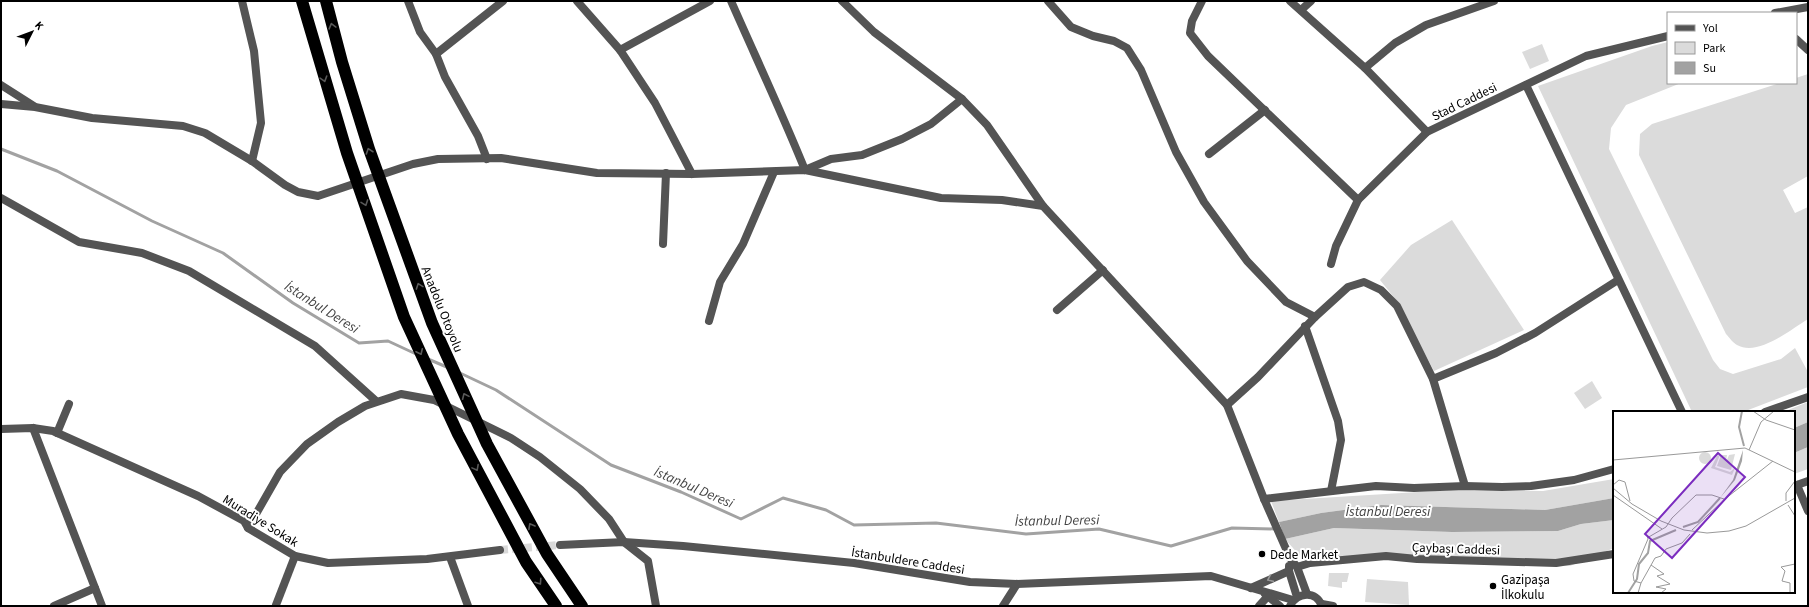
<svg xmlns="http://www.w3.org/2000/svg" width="1809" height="607" font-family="'Source Sans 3',sans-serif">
	<rect width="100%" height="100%" fill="#fff"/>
	<g fill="#dbdbdb">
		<polygon points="1668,42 1668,83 1681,83 1626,105 1611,128 1609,149 1713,360 1720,369 1733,374 1781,359 1795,348 1808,372 1808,387 1743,412 1692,412 1538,86 1652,46"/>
		<polygon points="1542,44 1549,61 1530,69 1522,52"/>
		<path d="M1808 74V176L1783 190 1795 213 1808 207V319C1790 330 1758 357 1737 345 1733 343 1729 337 1726 334L1639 155 1640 134 1652 124 1780 83H1796V78Z"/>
		<polygon points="1452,220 1524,330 1434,371 1397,301 1380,280 1411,245"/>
		<polygon points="1592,381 1602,398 1585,409 1574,393"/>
		<polygon points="1808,402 1808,422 1794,428 1794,412 1783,412"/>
		<polygon points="1808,447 1808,469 1794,474 1794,453"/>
		<polygon points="1614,479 1614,498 1545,510 1381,505 1321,513 1279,522 1271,501 1451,490 1543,491"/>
		<polygon points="1614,520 1614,548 1570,566 1300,556 1285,539 1334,528 1452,532 1558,531 1581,524"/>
		<polygon points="1329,573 1349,573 1347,582 1342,582 1342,588 1328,586"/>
		<polygon points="1367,579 1408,582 1409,605 1365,602"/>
	</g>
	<g fill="#a2a2a2">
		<polygon points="1808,422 1808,447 1794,453 1794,428"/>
		<polygon points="1614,498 1614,520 1581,524 1558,531 1452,532 1334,528 1285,539 1279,522 1321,513 1381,505 1545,510"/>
	</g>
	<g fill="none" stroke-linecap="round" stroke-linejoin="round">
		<g stroke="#a2a2a2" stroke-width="3">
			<polyline points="1,149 57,171 152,221 223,253 293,303 359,343 388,341 416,354"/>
			<polyline points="428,359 449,368"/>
			<polyline points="460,373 496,390 611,465 681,492 741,519 783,498 826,510 854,525 936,523 1026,534 1099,529 1171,546 1232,528 1277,529"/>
		</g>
		<polyline stroke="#d9d9d9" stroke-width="8" stroke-dasharray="8 4" stroke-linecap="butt" points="500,550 560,545"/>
		<g stroke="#545454" stroke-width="8">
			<polyline points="408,1 420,32 436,54 445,77 478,136 487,159"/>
			<polyline points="577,1 620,50 655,103 692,174"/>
			<path d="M731 1C756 58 782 113 805 170L831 159 862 155 902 139 931 124 962 99"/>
			<polyline points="842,1 874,32 962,99 987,125 1043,206"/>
			<polyline points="1048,1 1071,27 1093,36 1114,41 1127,48 1141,70 1176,152 1204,202 1247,261 1286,302 1315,317"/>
			<polyline points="1202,1 1192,21 1190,33 1208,56 1358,200"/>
			<polyline points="1290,1 1365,68 1427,132"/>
			<polyline points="1301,10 1311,1"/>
			<polyline points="1775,13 1808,7"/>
			<polyline points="1796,39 1808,50"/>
			<polyline points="620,50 710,1"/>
			<polyline points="436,54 503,1"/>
			<polyline points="1365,68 1395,43 1426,25 1494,1"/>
			<polyline points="1526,85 1682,412"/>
			<polyline points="1209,154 1265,110"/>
			<polyline points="1,198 79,242 142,253 189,271 315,346 376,401"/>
			<polyline points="663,244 666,173"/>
			<polyline points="1331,264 1336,246 1358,200 1427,132 1586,56 1668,36"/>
			<polyline points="1057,310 1103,270"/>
			<polyline points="709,321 720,282 743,244 774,172"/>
			<polyline points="1305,326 1338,421 1341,440 1331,491"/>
			<polyline points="1433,379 1496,353 1535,333 1618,280"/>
			<polyline points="1227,405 1258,377 1315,317 1348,287 1364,282 1381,290 1397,306 1433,379 1465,486"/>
			<polyline points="1765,412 1808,397"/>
			<polyline points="33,428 102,606"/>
			<polyline points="57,433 69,404"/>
			<polyline points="1797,485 1808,511"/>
			<polyline points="1794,486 1808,481"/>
			<polyline points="1264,499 1376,486 1414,488 1465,486 1502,487 1531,486 1574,480 1614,469"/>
			<polyline points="248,528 280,472 307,444 338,422 365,406 401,394 434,400 511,438 540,457 580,489 609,519 624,542 648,561 656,606"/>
			<polyline points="450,557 468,606"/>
			<polyline points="1297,567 1310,563 1386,556 1417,559 1556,563 1614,554"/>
			<polyline points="276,605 295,556"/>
			<polyline points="54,606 95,588"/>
			<polyline points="1003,606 1017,584"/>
			<polyline points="1259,606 1268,596"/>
		</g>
		<g stroke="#545454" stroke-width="8">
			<polyline points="242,1 254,51 261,123 252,161"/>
			<polyline points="1,85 34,106"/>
			<polyline points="1,104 35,107 92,118 183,126 205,133 252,161 285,185 298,192 318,196 413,164 438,159 501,158 597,173 692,174 805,170 941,198 1002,200 1043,206 1227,405 1264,499 1290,558 1297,567 1307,594"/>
			<polyline points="1,429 33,428 53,431 198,496 244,521 248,528 295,556 328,563 427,559 500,550"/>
			<polyline points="560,545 624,542 683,546 854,563 970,582 1017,584 1211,576 1293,600"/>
			<polyline points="1289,566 1289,571 1297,597"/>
			<polyline points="1251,588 1289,571"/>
			<polyline points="1265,594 1280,606"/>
			<polyline points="1322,604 1333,606"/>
			<path d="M1290 606C1297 592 1316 590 1322 606"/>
		</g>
		<g stroke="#000" stroke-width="12">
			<polyline points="302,1 347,153 404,317 458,434 526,562 556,606"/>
			<polyline points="326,1 342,62 369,149 432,323 487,444 547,554 582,606"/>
		</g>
	</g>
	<defs><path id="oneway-chevron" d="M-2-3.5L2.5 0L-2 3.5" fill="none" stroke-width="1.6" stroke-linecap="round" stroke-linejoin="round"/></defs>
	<g stroke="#595959">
		<use href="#oneway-chevron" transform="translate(332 26) rotate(-105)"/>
		<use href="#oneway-chevron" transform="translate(324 79) rotate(73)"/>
		<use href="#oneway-chevron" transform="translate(369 151) rotate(-109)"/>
		<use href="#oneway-chevron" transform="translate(365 203) rotate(70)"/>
		<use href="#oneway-chevron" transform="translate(419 286) rotate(-110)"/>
		<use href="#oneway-chevron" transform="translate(420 352) rotate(65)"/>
		<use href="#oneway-chevron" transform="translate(465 396) rotate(-114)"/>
		<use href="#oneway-chevron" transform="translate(476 468) rotate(62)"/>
		<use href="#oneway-chevron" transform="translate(531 526) rotate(-119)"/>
		<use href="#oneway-chevron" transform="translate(539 582) rotate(56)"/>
	</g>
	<use stroke="#989898" href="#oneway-chevron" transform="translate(1270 579) rotate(155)"/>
	<g fill="#000" stroke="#fff" stroke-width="1.5">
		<circle cx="1262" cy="554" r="4"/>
		<circle cx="1493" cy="586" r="4"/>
	</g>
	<g text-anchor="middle" stroke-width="4" stroke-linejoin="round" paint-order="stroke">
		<g font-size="13" fill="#000" stroke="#fff">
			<text transform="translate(1464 101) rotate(-26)" y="5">Stad Caddesi</text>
			<text transform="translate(443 309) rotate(68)" y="5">Anadolu Otoyolu</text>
			<text transform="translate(261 520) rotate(32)" y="5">Muradiye Sokak</text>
			<text transform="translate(1456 548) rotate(2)" y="5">Çaybaşı Caddesi</text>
			<text transform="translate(908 560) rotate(9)" y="5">İstanbuldere Caddesi</text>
		</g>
		<g font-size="13" fill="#000" stroke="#fff" text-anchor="start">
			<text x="1270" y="559">Dede Market</text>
			<text x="1501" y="584">Gazipaşa<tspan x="1501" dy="15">İlkokulu</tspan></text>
		</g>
		<g font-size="14" font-style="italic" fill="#434343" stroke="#fff">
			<text transform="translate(322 307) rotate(32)" y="5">İstanbul Deresi</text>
			<text transform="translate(694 487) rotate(23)" y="5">İstanbul Deresi</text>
			<text x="1388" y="516">İstanbul Deresi</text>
			<text transform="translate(1057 520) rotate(-1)" y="5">İstanbul Deresi</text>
		</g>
	</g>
	<g transform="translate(1613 411)">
		<rect width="182" height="182" fill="#fff"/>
		<path d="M86 47a6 6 0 1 1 12 0a6 6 0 1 1-12 0ZM122 43 118 59 104 55 108 44H114L113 51 116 44ZM107 44 102 56 117 61 122 57 119 64 98 57 104 45Z" fill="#dbdbdb"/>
		<path d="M130 39 129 50 122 69 107 87 120 69Z" fill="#a2a2a2"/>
		<path fill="none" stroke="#a2a2a2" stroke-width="2" d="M129 0 126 16 131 35M70 116 85 111 107 87M15 182 24 168 26 153 35 142 37 130 63 119"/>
		<path fill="none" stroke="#999" stroke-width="1" d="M140 0 153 9 182 19M136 39 148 11 161 0M0 49 132 37 182 61M0 74 6 69 12 71 17 90M0 77 19 93 48 110 71 119 94 122 116 120 133 115 182 87M0 84 49 118M112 88 160 50M173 90V82L182 70M175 94 182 105M79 119 111 89M36 127H34L53 116 59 107 83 84H99L111 88M38 154 51 163 44 165 57 173 43 176 53 178 48 182M28 172 42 147 48 145 53 138 69 132 77 123M25 182 28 172 21 170 20 163 35 128M177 182V172L169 170 172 160 168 156 182 153"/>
		<path fill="#7b2cbf" fill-opacity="0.15" stroke="#7b2cbf" stroke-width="2" d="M105 42 132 66 59 147 32 123Z"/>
		<rect width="182" height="182" fill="none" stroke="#000" stroke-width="2"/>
	</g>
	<rect width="1809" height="607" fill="none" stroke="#000000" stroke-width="4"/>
	<rect x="1667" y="12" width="130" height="72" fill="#ffffff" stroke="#999999"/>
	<rect x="1675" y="25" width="20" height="6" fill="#545454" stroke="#999999"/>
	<text x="1703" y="32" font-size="12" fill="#000000">Yol</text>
	<rect x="1675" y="42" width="20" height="12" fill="#dbdbdb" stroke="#999999"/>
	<text x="1703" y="52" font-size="12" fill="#000000">Park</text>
	<rect x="1675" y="62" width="20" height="12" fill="#a2a2a2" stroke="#999999"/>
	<text x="1703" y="72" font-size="12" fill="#000000">Su</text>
	<g transform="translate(32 32) rotate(48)" stroke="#ffffff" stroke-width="3" paint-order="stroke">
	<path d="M0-3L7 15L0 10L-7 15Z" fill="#000000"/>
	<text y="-6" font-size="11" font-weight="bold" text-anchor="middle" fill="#000000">K</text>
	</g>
</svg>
